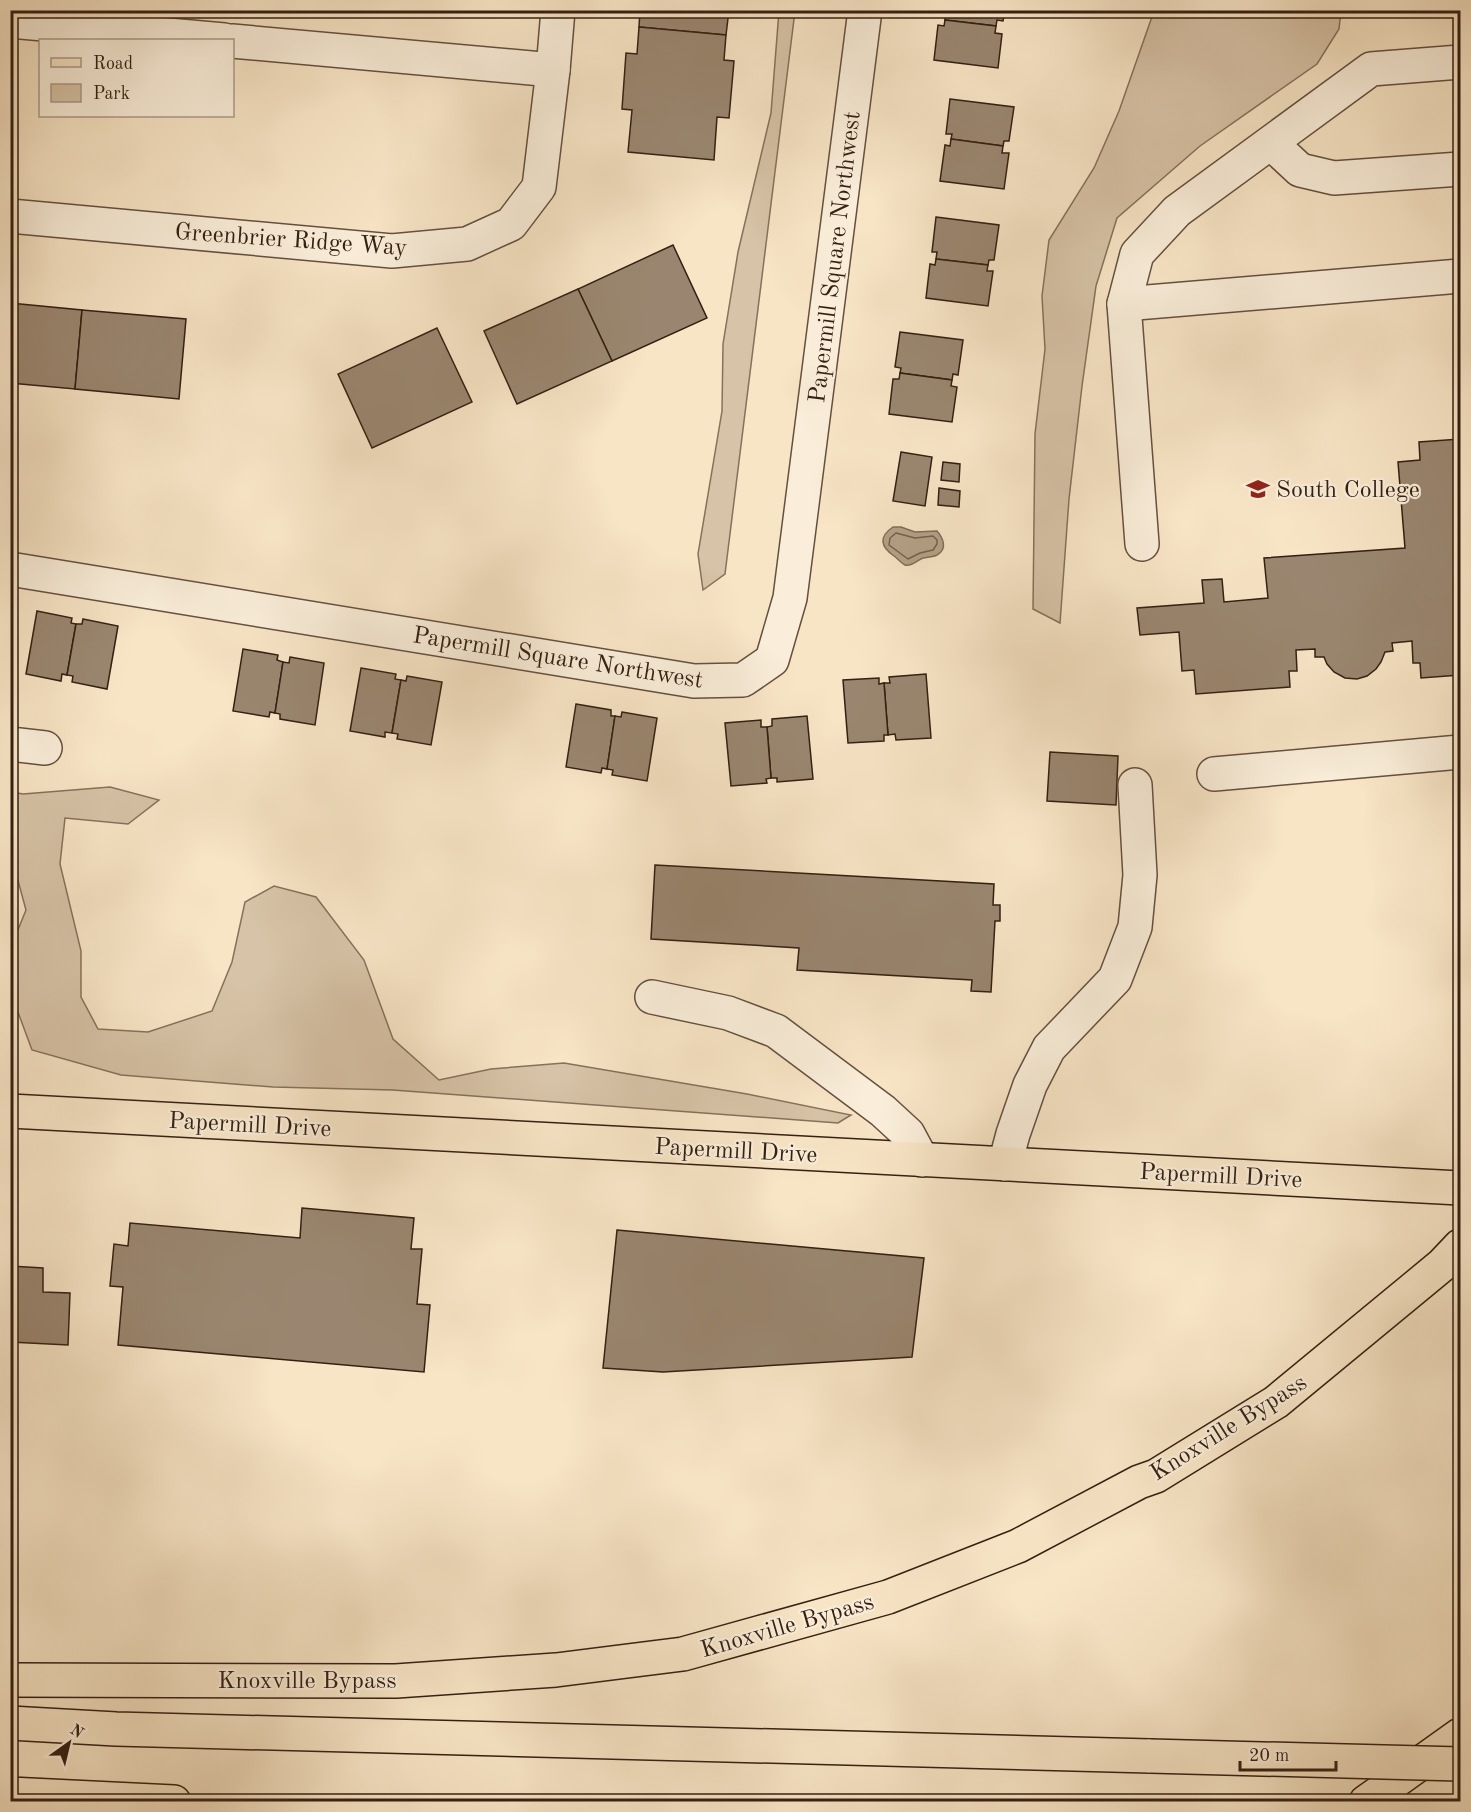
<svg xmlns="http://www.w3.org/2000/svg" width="1471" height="1812" font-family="'Old Standard TT',serif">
	<rect width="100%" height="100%" fill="#f8e5c6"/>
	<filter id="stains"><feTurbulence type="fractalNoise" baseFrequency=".00333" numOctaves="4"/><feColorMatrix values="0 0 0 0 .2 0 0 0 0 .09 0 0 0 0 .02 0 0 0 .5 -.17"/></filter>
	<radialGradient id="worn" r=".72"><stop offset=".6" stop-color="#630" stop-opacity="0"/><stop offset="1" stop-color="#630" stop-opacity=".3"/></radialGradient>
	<g fill="#d7c3a7" stroke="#86715c" stroke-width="1.5">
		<polygon points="779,11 795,11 725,574 703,590 698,554 722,411 723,344 738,252 771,113"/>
		<polygon points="1154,11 1341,11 1339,29 1317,64 1200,146 1117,218 1096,286 1082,386 1069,499 1060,623 1033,609 1035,434 1045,349 1042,296 1049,240 1094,168 1119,111"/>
		<polygon points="110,787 159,800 128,824 65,818 60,864 81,951 81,997 98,1029 148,1032 212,1011 232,962 245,902 274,886 316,897 364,960 393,1039 439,1080 491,1069 564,1063 747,1094 851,1115 838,1123 393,1090 273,1087 121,1075 32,1050 12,996 11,980 11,947 26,910 11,855 11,792 23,794"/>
	</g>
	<path fill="#b5a289" stroke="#816e59" stroke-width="1.5" d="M893 527H901L915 532 937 531C943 538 948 549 937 555 933 557 927 557 923 558 917 560 912 567 905 565 901 563 897 558 894 556 881 547 878 537 893 527Z"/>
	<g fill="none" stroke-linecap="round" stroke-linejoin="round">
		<polygon stroke="#74604e" stroke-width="1.5" points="896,533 915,538 933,536 937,540 937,544 933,550 920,553 908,559 889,545 890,538"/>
	</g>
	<g fill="#9a8670" stroke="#341f12" stroke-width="1.5">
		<polygon points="640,10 729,10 726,35 639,27"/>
		<polygon points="940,10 1005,10 1003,21 997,20 996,26 945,20 946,14 940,13"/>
		<polygon points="945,20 996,26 995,33 1002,34 998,68 934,60 938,25 944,26"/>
		<polygon points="639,27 726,35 724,60 734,61 729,118 717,117 714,160 628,152 632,110 622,109 626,53 637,54"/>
		<polygon points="950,99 1014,107 1009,141 1004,141 1003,146 951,139 952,134 946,134"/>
		<polygon points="951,139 1003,146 1002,153 1009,153 1004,189 940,181 945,145 950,146"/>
		<polygon points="936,217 999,225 994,260 989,260 988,265 936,259 937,252 932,252"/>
		<polygon points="673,245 707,318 612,361 578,289"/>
		<polygon points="936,259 988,265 987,271 993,271 988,306 926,298 930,264 935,265"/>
		<polygon points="578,289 612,361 517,404 484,331"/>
		<polygon points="10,303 82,310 75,389 10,383"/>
		<polygon points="82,310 186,319 179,399 75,389"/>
		<polygon points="437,328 472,402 372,448 338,374"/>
		<polygon points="900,332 963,340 958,375 953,374 952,380 900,373 901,368 895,367"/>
		<polygon points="900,373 952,380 951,386 957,387 952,422 889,414 893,379 899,379"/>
		<polygon points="1460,439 1460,675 1421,678 1420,663 1413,663 1412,641 1392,643 1393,651 1385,652 1381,662 1376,669 1367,676 1357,679 1345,678 1334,672 1327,664 1324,657 1315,657 1315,649 1296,650 1297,671 1289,671 1290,687 1196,694 1194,670 1182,671 1179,632 1140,635 1137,608 1204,603 1202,580 1222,579 1224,602 1268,598 1264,558 1405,548 1398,462 1420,460 1419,442"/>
		<polygon points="901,452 932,457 925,506 893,501"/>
		<polygon points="943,462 960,464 959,482 941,480"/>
		<polygon points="939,488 960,491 959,507 938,505"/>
		<polygon points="37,611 72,618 71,623 76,624 67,675 62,674 61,681 26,674"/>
		<polygon points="83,619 118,626 107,689 72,682 73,676 67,675 76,624 82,624"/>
		<polygon points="243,649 278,655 277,660 283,662 275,713 270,712 269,717 233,711"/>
		<polygon points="290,657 324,663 315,725 280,719 280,714 275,713 283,662 289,663"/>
		<polygon points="361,668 396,674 395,679 401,680 392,733 385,732 385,737 350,731"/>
		<polygon points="926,674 931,738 896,740 895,734 888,735 884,683 890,683 889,677"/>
		<polygon points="407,676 442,682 431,745 397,739 398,734 392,733 401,680 406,681"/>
		<polygon points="879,678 879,684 884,683 888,735 884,735 884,741 848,743 843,680"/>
		<polygon points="576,704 611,710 611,716 615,716 607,769 602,768 601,773 566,767"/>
		<polygon points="622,712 657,718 647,781 612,775 613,770 607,769 615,716 621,717"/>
		<polygon points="807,716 813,779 777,782 777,778 771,778 767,727 772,726 772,719"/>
		<polygon points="761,720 761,727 767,727 771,778 766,779 767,783 731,786 725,723"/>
		<polygon points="1050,752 1118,756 1116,805 1047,801"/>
		<polygon points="655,865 994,884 993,905 1000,905 1000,921 995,921 991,992 971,991 972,980 797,970 799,948 651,939"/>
		<polygon points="302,1208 414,1218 411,1249 422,1249 417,1304 430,1305 424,1372 118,1345 123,1287 110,1286 114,1244 128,1246 130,1223 300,1238"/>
		<polygon points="617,1230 924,1258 912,1357 663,1372 603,1368"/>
		<polygon points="10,1266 43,1268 43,1292 70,1293 68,1345 10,1342"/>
	</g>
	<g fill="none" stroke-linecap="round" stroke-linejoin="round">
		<g stroke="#65503f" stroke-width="36">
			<g id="minor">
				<polyline points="10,21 224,40"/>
				<polyline points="232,41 553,70 558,10"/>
				<polyline points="1271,143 1300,170 1334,178 1460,169"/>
				<polyline points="10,216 392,251 467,244 511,224 539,187 553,70"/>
				<polyline points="1124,304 1460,276"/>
				<polyline points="1142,544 1124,304 1137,254 1177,211 1371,69 1460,62"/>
				<polyline points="10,569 694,681 743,680 772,660 790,598 865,10"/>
				<polyline points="10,744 45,748"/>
				<polyline points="1214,774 1460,752"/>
				<polyline points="652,997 728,1013 776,1031 883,1111 908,1134 922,1160"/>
				<polyline points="1005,1164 1013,1134 1030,1085 1049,1048 1115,979 1135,927 1140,875 1135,785"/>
			</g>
		</g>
		<g stroke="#341f12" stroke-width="36">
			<polyline id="major" points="10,1111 1460,1188"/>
		</g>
		<g stroke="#341f12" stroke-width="36">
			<g id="highway">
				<polyline points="10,1680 396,1681 556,1670 683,1654 888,1597 1018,1546 1139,1482 1156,1476 1276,1402 1442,1265 1460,1246"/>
				<polyline points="10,1723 116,1729 1150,1756"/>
				<polyline points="10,1794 174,1802"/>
				<polyline points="1366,1802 1460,1735"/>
			</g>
		</g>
		<use href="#minor" stroke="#faeeda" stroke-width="33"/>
		<use href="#major" stroke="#f8e5c6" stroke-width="33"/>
		<use href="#highway" stroke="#f8e5c6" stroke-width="33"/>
		<g stroke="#341f12" stroke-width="36" stroke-linecap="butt">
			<polyline id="highway-bridge" points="1150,1756 1460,1764"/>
		</g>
		<use href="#highway-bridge" stroke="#f8e5c6" stroke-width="33"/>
	</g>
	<defs>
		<g id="university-bare" transform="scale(1.8)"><path d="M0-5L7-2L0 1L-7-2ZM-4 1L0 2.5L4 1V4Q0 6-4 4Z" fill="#8f2418" stroke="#faeeda" stroke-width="2.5" paint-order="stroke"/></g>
	</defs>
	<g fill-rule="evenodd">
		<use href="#university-bare" x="1258" y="489"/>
	</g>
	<g text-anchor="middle" stroke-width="4.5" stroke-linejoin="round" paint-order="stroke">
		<g font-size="24" fill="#341f12" stroke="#faeeda">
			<text transform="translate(291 239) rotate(4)" y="8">Greenbrier Ridge Way</text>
			<text transform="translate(834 257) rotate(-83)" y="8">Papermill Square Northwest</text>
			<text transform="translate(558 657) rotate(9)" y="8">Papermill Square Northwest</text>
			<text transform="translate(250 1124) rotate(3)" y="8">Papermill Drive</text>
			<text transform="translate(736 1150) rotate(3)" y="8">Papermill Drive</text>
			<text transform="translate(1221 1175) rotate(3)" y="8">Papermill Drive</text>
			<text transform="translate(1228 1427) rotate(-32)" y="8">Knoxville Bypass</text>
			<text transform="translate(787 1625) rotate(-16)" y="8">Knoxville Bypass</text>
			<text x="307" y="1688">Knoxville Bypass</text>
		</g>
		<g font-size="24" fill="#341f12" stroke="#faeeda" text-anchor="start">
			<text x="1276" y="497">South College</text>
		</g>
	</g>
	<rect width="1471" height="1812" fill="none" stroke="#f8e5c6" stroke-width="36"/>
	<rect x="12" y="12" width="1447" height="1788" fill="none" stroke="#341f12" stroke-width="3"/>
	<rect x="18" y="18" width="1435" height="1776" fill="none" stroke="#341f12" stroke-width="1.5"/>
	<rect x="39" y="39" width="195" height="78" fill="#faeeda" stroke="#ab9b8a" stroke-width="1.5"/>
	<rect x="51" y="58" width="30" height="9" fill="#f8e5c6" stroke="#ab9b8a" stroke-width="1.5"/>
	<text x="93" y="69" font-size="18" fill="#341f12">Road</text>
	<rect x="51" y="84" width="30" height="18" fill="#d7c3a7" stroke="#ab9b8a" stroke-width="1.5"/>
	<text x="93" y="99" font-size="18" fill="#341f12">Park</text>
	<g transform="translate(69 1743) rotate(34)" stroke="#faeeda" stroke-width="4.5" paint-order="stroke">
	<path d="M0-4.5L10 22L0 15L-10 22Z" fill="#341f12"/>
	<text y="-9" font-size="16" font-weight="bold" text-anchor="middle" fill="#341f12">N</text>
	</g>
	<path d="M1240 1761v9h96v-9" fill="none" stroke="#341f12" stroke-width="3"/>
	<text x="1249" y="1761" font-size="18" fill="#341f12" stroke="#faeeda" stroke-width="4.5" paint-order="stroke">20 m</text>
	<rect width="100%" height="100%" filter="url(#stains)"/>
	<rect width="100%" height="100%" fill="url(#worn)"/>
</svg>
